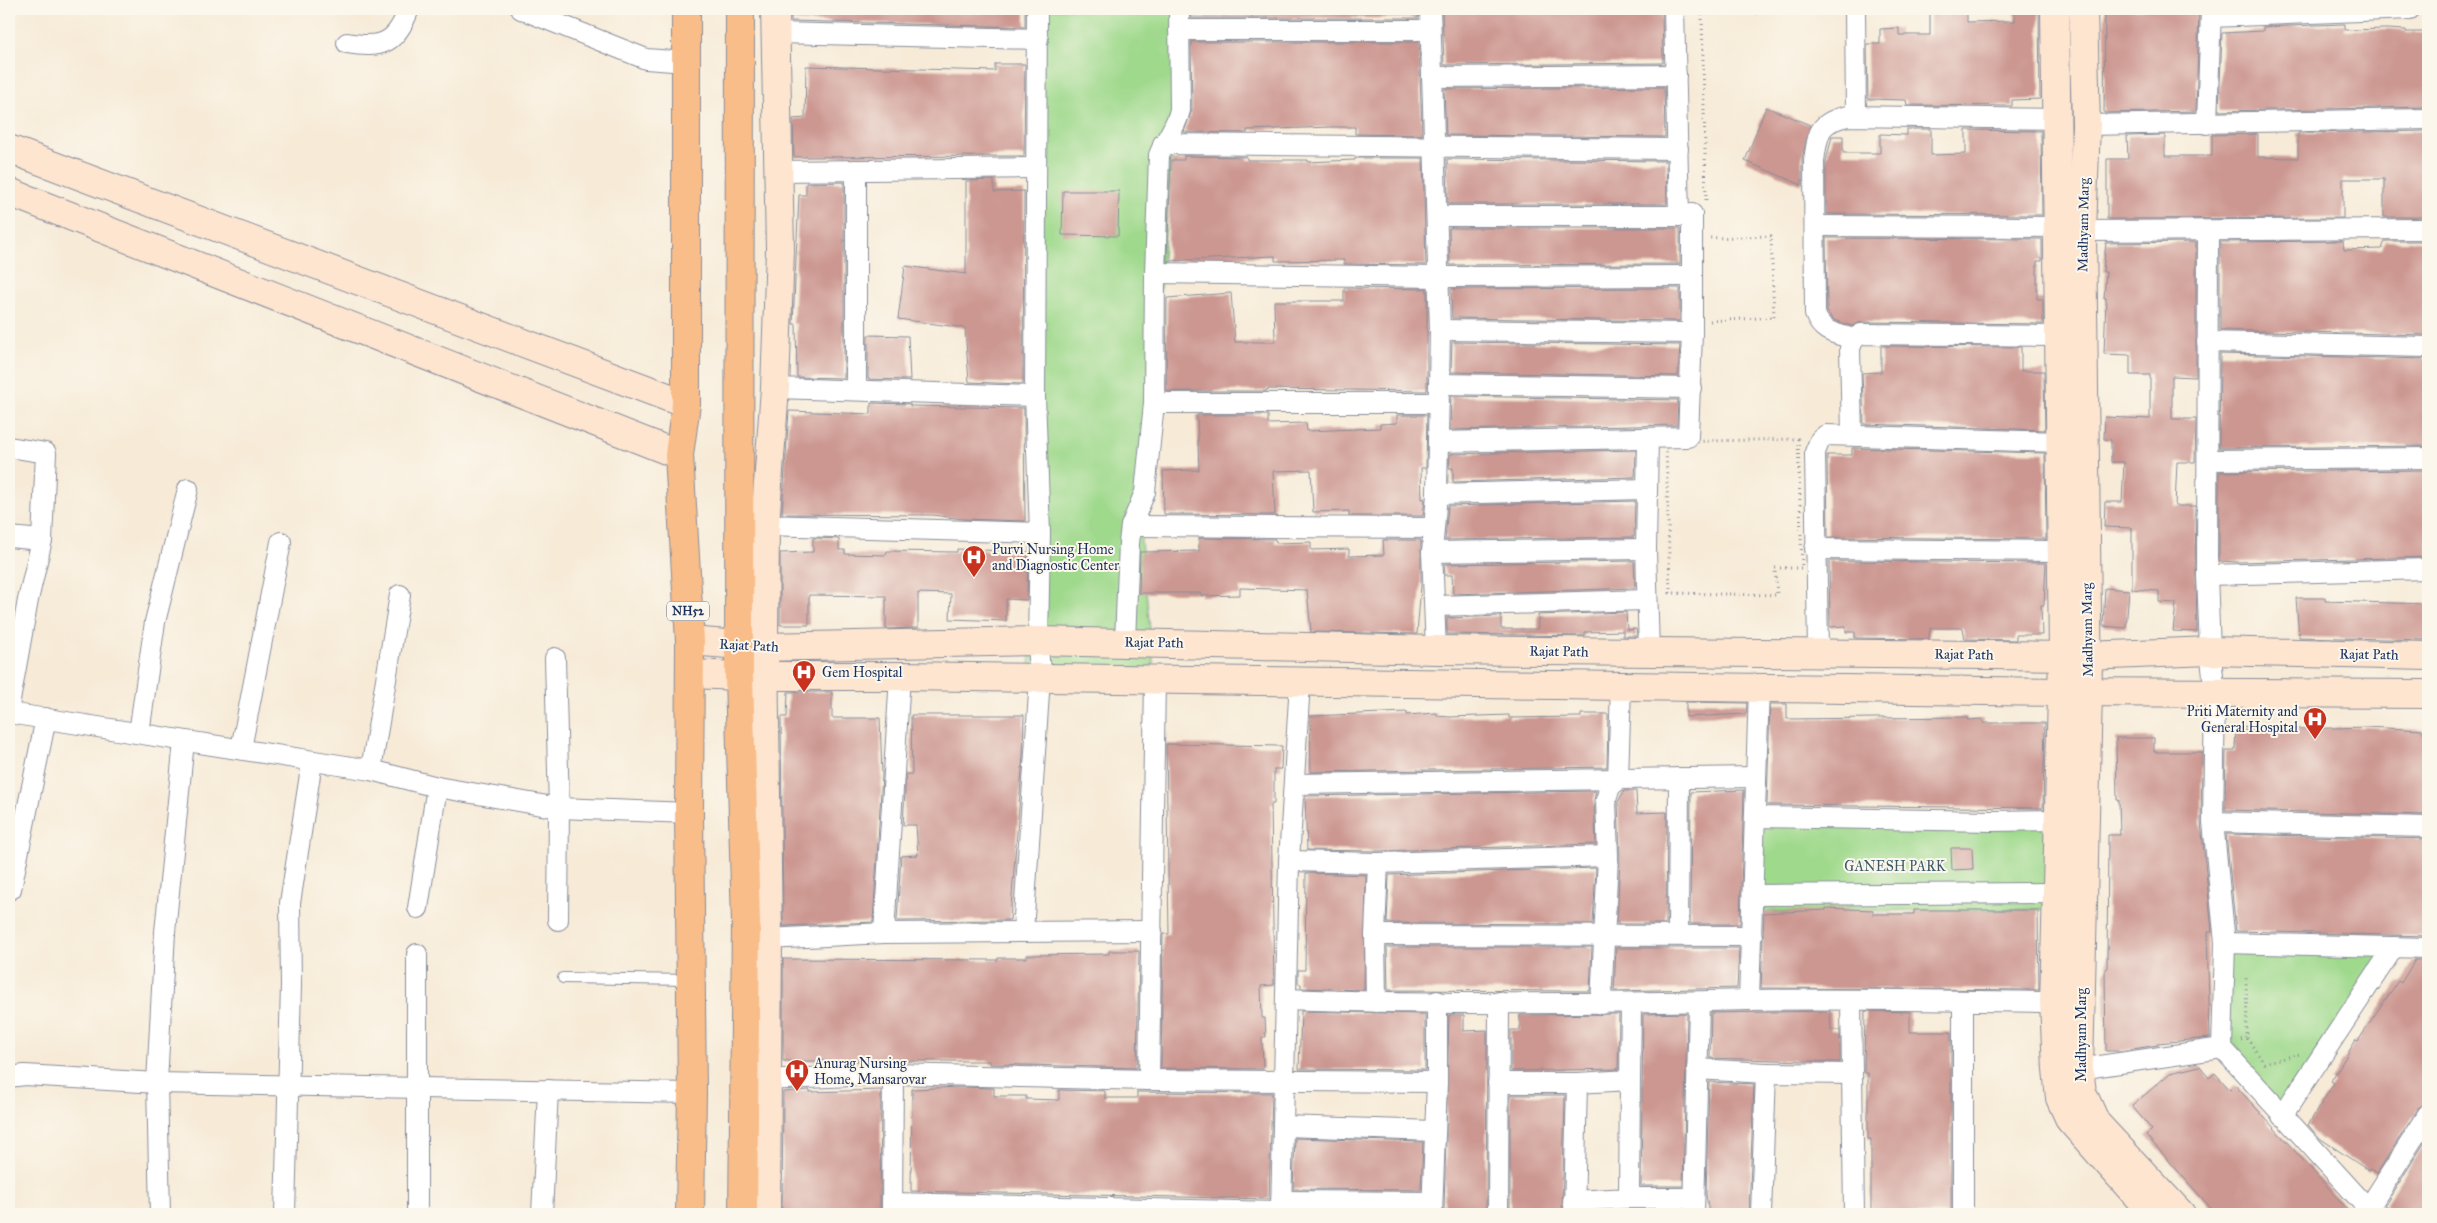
<svg xmlns="http://www.w3.org/2000/svg" width="2437" height="1223" font-family="'IM FELL Great Primer',serif">
	<rect width="100%" height="100%" fill="#fbf7ec"/>
	<filter id="ink" filterUnits="userSpaceOnUse"><feTurbulence type="fractalNoise" baseFrequency=".02" numOctaves="2"/><feDisplacementMap in="SourceGraphic" scale="10" xChannelSelector="R" yChannelSelector="G"/><feConvolveMatrix kernelMatrix="1 2 1 2 8 2 1 2 1" color-interpolation-filters="sRGB"/></filter>
	<filter id="wash" filterUnits="userSpaceOnUse"><feTurbulence type="fractalNoise" baseFrequency=".0096" numOctaves="4" result="noise"/><feDisplacementMap in="SourceGraphic" scale="20" xChannelSelector="R" yChannelSelector="G"/><feGaussianBlur stdDeviation="1.12" result="paint"/><feColorMatrix in="noise" values="0 0 0 0 0 0 0 0 0 0 0 0 0 0 0 0 0 1.4 0 .05"/><feComposite in="paint" operator="in"/></filter>
	<g filter="url(#wash)">
		<rect width="100%" height="100%" fill="#f7ebd8"/>
		<g fill="#9fd98c" stroke="#5d8475">
			<polygon points="1037,9 1177,9 1173,144 1139,521 1155,679 1028,677 1040,533"/>
			<polygon points="2059,822 2056,909 1752,912 1755,823"/>
			<polygon points="2225,943 2394,947 2282,1116 2222,1048"/>
		</g>
		<g id="blocks">
			<g fill="#cc9791">
				<polygon points="791,9 1025,10 1025,27 791,21"/>
				<rect x="1191" y="9" width="227" height="9"/>
				<polygon points="1442,9 1662,9 1663,63 1444,65"/>
				<polygon points="1930,9 1967,9 1967,22 2015,21 2015,9 2039,9 2040,99 2012,100 2012,106 1907,105 1906,100 1868,99 1867,44 1880,44 1880,29 1899,28 1899,35 1930,35"/>
				<polygon points="2105,9 2199,9 2196,111 2104,113"/>
				<polygon points="2345,24 2345,30 2387,29 2406,30 2406,32 2428,32 2428,107 2219,111 2222,33 2263,31 2263,27"/>
				<polygon points="1191,42 1419,42 1422,135 1355,134 1355,127 1332,127 1247,130 1247,133 1184,132 1192,110"/>
				<polygon points="995,64 1025,64 1024,156 794,157 793,119 805,118 806,66 995,71"/>
				<polygon points="1664,87 1665,137 1446,135 1444,89"/>
				<polygon points="1766,107 1810,125 1802,159 1802,185 1745,161"/>
				<polygon points="1907,129 1931,129 1931,155 1966,154 1966,130 2041,131 2042,215 1826,214 1826,162 1832,136 1843,136 1843,153 1880,153 1880,134 1907,135"/>
				<polygon points="2428,131 2427,217 2384,217 2384,179 2343,179 2343,218 2107,219 2107,159 2128,159 2127,136 2165,135 2165,156 2212,156 2212,135 2258,134 2258,157 2298,158 2298,133"/>
				<polygon points="1184,156 1247,157 1247,160 1308,160 1308,162 1355,160 1355,158 1423,158 1426,265 1344,264 1344,260 1275,261 1275,256 1167,261 1171,160 1184,160"/>
				<polygon points="1447,159 1666,161 1667,204 1448,204"/>
				<polygon points="994,180 994,192 1024,191 1023,384 969,382 965,328 898,319 905,266 966,274 966,181"/>
				<polygon points="844,182 844,378 797,377 796,324 793,324 799,195 806,195 806,183"/>
				<polygon points="1063,191 1119,191 1118,236 1062,235"/>
				<polygon points="1449,228 1680,228 1680,264 1450,265"/>
				<polygon points="1826,238 2042,239 2042,261 2037,261 2037,299 2043,299 2043,324 1861,322 1852,326 1839,322 1832,319 1827,311"/>
				<polygon points="2343,241 2344,250 2382,249 2385,241 2427,241 2428,335 2220,330 2220,242"/>
				<polygon points="2196,242 2196,377 2172,376 2172,419 2196,419 2195,462 2177,462 2175,506 2195,506 2197,632 2173,631 2176,603 2159,602 2159,591 2132,589 2132,528 2104,527 2105,502 2122,502 2124,462 2111,462 2111,440 2104,439 2105,417 2150,419 2150,375 2130,375 2130,355 2104,354 2106,298 2104,298 2106,272 2103,272 2106,243"/>
				<polygon points="1344,288 1427,289 1427,391 1267,389 1267,391 1166,391 1167,298 1231,293 1235,342 1275,342 1274,301 1344,301"/>
				<polygon points="1680,288 1680,321 1452,318 1451,289"/>
				<polygon points="868,335 908,336 910,380 868,379"/>
				<polygon points="1452,342 1680,345 1678,376 1451,372"/>
				<polygon points="1881,346 2021,347 2021,371 2044,371 2045,430 1864,424 1862,373 1881,372"/>
				<polygon points="2220,354 2428,359 2428,446 2219,448"/>
				<polygon points="1451,396 1678,400 1677,425 1450,430"/>
				<polygon points="871,403 910,404 910,406 1024,408 1025,521 963,519 933,515 782,514 789,411 871,414"/>
				<polygon points="1197,415 1268,415 1268,424 1306,423 1307,431 1380,428 1380,424 1397,423 1397,415 1427,415 1426,468 1421,468 1422,499 1425,499 1423,516 1349,516 1349,511 1313,512 1311,470 1273,471 1275,515 1164,514 1163,471 1199,470"/>
				<polygon points="1852,448 2045,453 2046,539 1828,537 1827,455 1852,455"/>
				<polygon points="1636,450 1635,477 1453,482 1453,468 1449,468 1450,454"/>
				<polygon points="2428,470 2428,557 2238,562 2219,561 2219,472"/>
				<polygon points="1635,501 1634,537 1445,540 1448,506"/>
				<polygon points="813,538 839,539 839,550 845,550 845,554 886,555 887,551 957,552 957,549 1028,552 1027,600 1006,599 1006,621 950,619 951,594 918,593 918,628 886,629 886,596 809,595 809,625 780,625 780,553 813,552"/>
				<polygon points="1199,538 1275,539 1276,543 1311,542 1311,550 1349,549 1349,556 1384,555 1383,540 1421,540 1421,586 1417,634 1311,632 1307,590 1240,588 1240,595 1201,596 1201,593 1139,593 1140,552 1199,551"/>
				<polygon points="1634,561 1635,588 1453,594 1452,575 1445,575 1444,564"/>
				<polygon points="1829,561 2046,563 2044,605 2041,605 2042,635 2016,635 2016,640 1965,639 1963,628 1930,628 1929,639 1855,638 1855,632 1846,632 1846,626 1830,627"/>
				<polygon points="2105,588 2129,590 2126,628 2103,626"/>
				<polygon points="2296,598 2325,598 2325,601 2428,604 2428,640 2299,637"/>
				<polygon points="1626,612 1627,630 1636,629 1637,636 1623,636 1623,631 1585,632 1585,636 1447,634 1447,618 1501,616 1501,629 1538,629 1538,615"/>
				<polygon points="788,692 832,692 832,718 880,718 882,775 873,922 783,926 781,717 787,717"/>
				<polygon points="1686,702 1747,703 1746,714 1686,717"/>
				<polygon points="1770,704 1787,704 1787,719 1967,717 1967,720 1983,719 1983,723 2045,723 2043,808 1767,805"/>
				<polygon points="1407,712 1407,715 1437,713 1437,716 1450,717 1509,715 1509,718 1581,717 1581,714 1608,714 1607,767 1311,772 1310,716"/>
				<polygon points="911,715 1024,715 1023,756 1010,920 897,921 901,856 918,855 916,825 903,825 906,774 912,774"/>
				<polygon points="2236,726 2298,729 2366,727 2423,730 2423,733 2428,733 2428,815 2225,810 2226,751 2235,751"/>
				<polygon points="2116,738 2154,738 2154,752 2202,752 2201,823 2212,932 2207,932 2210,1038 2158,1043 2158,1045 2120,1051 2106,1051 2105,969 2107,969 2108,835 2120,835 2119,800 2117,800"/>
				<polygon points="1166,744 1282,746 1281,769 1274,769 1274,804 1271,804 1274,985 1261,986 1262,1018 1265,1018 1266,1037 1262,1037 1263,1069 1161,1068 1163,934 1169,934"/>
				<polygon points="1744,790 1740,924 1690,924 1691,792"/>
				<polygon points="1596,791 1594,800 1596,844 1378,851 1307,850 1305,796"/>
				<polygon points="1624,791 1636,791 1637,813 1667,812 1666,924 1617,924 1620,857 1618,802"/>
				<polygon points="2226,834 2428,839 2428,936 2236,931"/>
				<polygon points="1951,848 1972,848 1973,869 1952,870"/>
				<polygon points="1596,868 1593,924 1387,923 1389,875"/>
				<polygon points="1306,873 1366,875 1364,990 1301,988 1301,984 1298,984 1298,970 1305,970"/>
				<polygon points="1826,908 1873,910 1873,914 1914,914 1914,910 2038,910 2039,990 1761,988 1764,913 1826,910"/>
				<polygon points="1387,947 1592,947 1590,991 1388,990"/>
				<polygon points="1616,948 1739,948 1737,988 1614,991"/>
				<polygon points="1109,951 1139,951 1137,1068 990,1064 990,1061 783,1061 783,959 998,960 998,958 1027,958 1027,955 1109,954"/>
				<polygon points="2415,960 2428,960 2428,1103 2418,1109 2377,1173 2370,1169 2369,1171 2321,1139 2308,1125 2334,1083 2331,1081 2356,1040 2358,1041 2398,981 2401,983"/>
				<polygon points="1301,1011 1425,1014 1425,1070 1299,1069"/>
				<polygon points="1830,1011 1831,1030 1840,1030 1840,1062 1710,1058 1711,1013"/>
				<polygon points="1865,1011 1910,1012 1910,1032 1951,1032 1951,1214 1871,1214 1871,1139 1868,1139 1868,1073 1864,1073"/>
				<polygon points="1687,1013 1683,1186 1641,1186 1643,1014"/>
				<polygon points="1619,1014 1618,1069 1511,1071 1511,1030 1520,1030 1520,1015"/>
				<polygon points="1449,1015 1464,1015 1464,1031 1487,1030 1486,1214 1444,1211"/>
				<polygon points="2200,1066 2209,1078 2215,1073 2230,1090 2235,1085 2352,1214 2216,1214 2146,1135 2152,1130 2132,1106 2170,1073"/>
				<polygon points="1709,1082 1754,1084 1749,1214 1709,1214 1706,1194"/>
				<polygon points="960,1087 994,1088 994,1096 1026,1096 1026,1099 1059,1100 1059,1090 1105,1091 1105,1098 1137,1098 1137,1092 1272,1093 1269,1199 911,1191 912,1089"/>
				<polygon points="810,1090 810,1092 881,1090 880,1214 782,1214 783,1092"/>
				<polygon points="1510,1095 1565,1095 1562,1214 1510,1214"/>
				<polygon points="2428,1137 2428,1214 2401,1214 2385,1205"/>
				<polygon points="1295,1138 1423,1142 1421,1190 1293,1189"/>
			</g>
		</g>
	</g>
	<g filter="url(#ink)">
		<use href="#blocks" fill-opacity="0" stroke="#898d9b" stroke-width="1"/>
		<g fill="none" stroke-linecap="round" stroke-linejoin="round">
			<g stroke="#898d9b" stroke-width="12">
				<polyline id="lane" points="563,978 690,980"/>
			</g>
			<g stroke="#898d9b" stroke-width="22">
				<g id="street">
					<polyline points="521,9 646,59 686,62"/>
					<polyline points="1430,9 1440,330 1437,494 1432,552 1436,650"/>
					<polyline points="1674,9 1679,216"/>
					<polyline points="1855,9 1856,116"/>
					<polyline points="2211,17 2410,9"/>
					<polyline points="1179,30 1430,30"/>
					<polyline points="776,33 1038,39"/>
					<path d="M347 43C383 49 396 43 409 9"/>
					<polyline points="1432,77 1676,75"/>
					<polyline points="2207,124 2211,9"/>
					<polyline points="2086,125 2428,119"/>
					<polyline points="1163,144 1678,149"/>
					<polyline points="779,171 1036,168"/>
					<polyline points="1437,216 1679,216 1692,214 1692,333 1688,437 1438,442"/>
					<polyline points="1815,226 2057,227"/>
					<polyline points="2082,231 2428,229"/>
					<polyline points="2208,231 2207,575 2210,651 2215,693 2213,822 2225,943 2222,1048 2373,1214"/>
					<polyline points="1155,273 1438,277 1691,276"/>
					<polyline points="1440,330 1692,333"/>
					<path d="M1854 339C1835 333 1822 333 1815 314L1814 161C1818 133 1818 122 1848 116L2056 119"/>
					<polyline points="2207,342 2428,347"/>
					<polyline points="1439,384 1691,388"/>
					<polyline points="775,388 1035,396"/>
					<polyline points="856,389 856,170"/>
					<polyline points="1154,403 1439,403"/>
					<polyline points="1852,435 1850,348 1854,339 1861,334 2059,336"/>
					<polyline points="1648,438 1646,549 1649,652"/>
					<polyline points="9,447 46,453 42,540 28,600 9,706"/>
					<polyline points="2209,460 2428,458"/>
					<polyline points="1437,494 1647,489"/>
					<polyline points="765,525 1040,533"/>
					<polyline points="1131,526 1434,528"/>
					<polyline points="9,537 42,540"/>
					<polyline points="1815,549 2061,551"/>
					<polyline points="1432,552 1646,549"/>
					<polyline points="2207,575 2428,569"/>
					<polyline points="1435,606 1647,600"/>
					<path d="M1125 641 1129 543 1131 526 1145 492 1154 403 1155 273 1159 155C1165 139 1176 128 1180 110L1179 9"/>
					<polyline points="1818,652 1815,452 1820,440 1826,435 2060,442"/>
					<polyline points="555,658 559,808 558,920"/>
					<polyline points="9,713 371,770 437,787 559,808 689,813"/>
					<polyline points="139,733 155,622 188,489"/>
					<polyline points="241,749 281,542"/>
					<polyline points="371,770 400,595"/>
					<polyline points="1294,784 1756,777"/>
					<polyline points="1755,817 1993,821 2058,820"/>
					<polyline points="2213,822 2428,827"/>
					<polyline points="1289,861 1378,863 1608,856"/>
					<polyline points="11,889 46,718"/>
					<polyline points="1753,895 2057,893"/>
					<polyline points="418,908 437,787"/>
					<polyline points="1023,932 1040,678 1038,641 1040,533 1035,396 1037,9"/>
					<polyline points="884,933 900,676"/>
					<polyline points="1375,935 1752,936"/>
					<polyline points="1678,935 1679,778"/>
					<polyline points="768,939 884,933 1152,931"/>
					<polyline points="2225,943 2428,948"/>
					<path d="M1286 999C1440 1005 1595 1004 1749 1000 1850 998 1952 1001 2054 1002"/>
					<polyline points="1749,1000 1759,688"/>
					<polyline points="1851,1001 1854,1214"/>
					<polyline points="1376,1002 1375,935 1378,863"/>
					<polyline points="1601,1004 1608,856 1606,800 1610,787 1618,780 1621,686"/>
					<polyline points="1697,1069 1766,1073"/>
					<polyline points="2079,1069 2222,1048"/>
					<polyline points="9,1077 25,1075 157,1083 692,1093"/>
					<polyline points="765,1080 893,1074 1149,1080 1437,1082"/>
					<polyline points="1149,1080 1155,679"/>
					<polyline points="1498,1083 1577,1083 1630,1080 1631,1004"/>
					<polyline points="2282,1116 2394,947"/>
					<polyline points="1284,1126 1435,1131"/>
					<polyline points="1629,1198 1694,1198"/>
					<polyline points="1281,1201 1432,1202"/>
					<polyline points="1573,1201 1629,1198 1630,1080"/>
					<polyline points="892,1203 1281,1212"/>
					<polyline points="2368,1209 2428,1115"/>
					<polyline points="160,1214 157,1083 165,932 184,741"/>
					<polyline points="285,1214 291,985 290,903 312,762"/>
					<polyline points="417,1214 417,954"/>
					<polyline points="542,1214 548,1090"/>
					<polyline points="892,1214 893,1074"/>
					<polyline points="1281,1214 1289,861 1300,682"/>
					<polyline points="1432,1214 1437,1082 1437,1001"/>
					<polyline points="1498,1214 1499,1002"/>
					<polyline points="1574,1214 1577,1083"/>
					<polyline points="1694,1214 1699,1003"/>
					<polyline points="1761,1214 1766,1073 1852,1074"/>
					<polyline points="1963,1214 1963,1002"/>
				</g>
			</g>
			<g stroke="#898d9b" stroke-width="30">
				<g id="secondary">
					<polyline points="2055,9 2063,655 2054,1002 2057,1069 2060,1098 2070,1120 2153,1214"/>
					<polyline points="2083,9 2086,125 2082,231 2088,692 2079,1069 2082,1092 2096,1123 2181,1214"/>
					<polyline points="9,149 686,404"/>
					<polyline points="9,192 679,455"/>
					<polyline points="690,641 764,647 1038,641 1436,650 2087,656 2210,651 2428,656"/>
					<polyline points="691,674 739,676 900,676 2062,692 2428,694"/>
					<polyline points="766,1214 768,939 764,647 765,525 775,388 780,249 775,9"/>
				</g>
			</g>
			<g stroke="#898d9b" stroke-width="30">
				<g id="highway">
					<polyline points="686,9 686,404 679,455 690,641 689,813 692,1093 690,1214"/>
					<polyline points="740,9 739,676 746,923 743,1214"/>
				</g>
			</g>
			<g stroke="#898d9b" stroke-width="3" stroke-dasharray="1 4" stroke-linecap="butt">
				<polyline points="1706,200 1702,14 1759,13 1759,9"/>
				<polyline points="1710,321 1774,317 1771,236 1710,238"/>
				<polygon points="1798,439 1802,568 1775,568 1777,595 1670,593 1666,445 1706,441"/>
				<polyline points="2247,1038 2264,1063 2300,1054"/>
				<polyline points="2241,1040 2247,1038 2246,975"/>
			</g>
			<use href="#lane" stroke="#fff" stroke-width="10"/>
			<use href="#street" stroke="#fff" stroke-width="20"/>
			<use href="#secondary" stroke="#fde5d0" stroke-width="28"/>
			<use href="#highway" stroke="#f9bd89" stroke-width="28"/>
		</g>
	</g>
	<defs>
		<g id="hospital-pin" transform="scale(1.25)"><path d="M0 17L-7.5 6A9.5 9.5 0 1 1 7.5 6Z" fill="#c8321e" stroke="#fbf7ec"/><path d="M-5-5h3v3.5h4V-5h3V5h-3V1.5h-4V5h-3Z" fill="#fff"/></g>
	</defs>
	<g fill-rule="evenodd">
		<use href="#hospital-pin" x="974" y="557"/>
		<use href="#hospital-pin" x="804" y="672"/>
		<use href="#hospital-pin" x="2315" y="719"/>
		<use href="#hospital-pin" x="797" y="1071"/>
	</g>
	<g text-anchor="middle" stroke-width="4" stroke-linejoin="round" paint-order="stroke">
		<rect fill="#fbf7ec" stroke="#5e6b89" stroke-width="1" x="667" y="601.5" width="42" height="19" rx="4"/>
		<g font-size="12" font-weight="bold" fill="#1b2f5e">
			<text x="688" y="615">NH52</text>
		</g>
		<g font-size="14" fill="#1b2f5e" stroke="#fbf7ec">
			<text transform="translate(2083 225) rotate(-89)" y="5">Madhyam Marg</text>
			<text transform="translate(2087 630) rotate(-91)" y="5">Madhyam Marg</text>
			<text transform="translate(1154 642) rotate(1)" y="5">Rajat Path</text>
			<text transform="translate(749 645) rotate(3)" y="5">Rajat Path</text>
			<text transform="translate(1559 651) rotate(1)" y="5">Rajat Path</text>
			<text transform="translate(1964 654) rotate(1)" y="5">Rajat Path</text>
			<text transform="translate(2369 654) rotate(1)" y="5">Rajat Path</text>
			<text transform="translate(2081 1035) rotate(-90)" y="5">Madhyam Marg</text>
		</g>
		<g font-size="14" fill="#1b2f5e" stroke="#fbf7ec" text-anchor="start">
			<text x="992" y="554">Purvi Nursing Home<tspan x="992" dy="16">and Diagnostic Center</tspan></text>
			<text x="822" y="677">Gem Hospital</text>
			<text x="2298" y="716" text-anchor="end">Priti Maternity and<tspan x="2298" dy="16">General Hospital</tspan></text>
			<text x="814" y="1068">Anurag Nursing<tspan x="814" dy="16">Home, Mansarovar</tspan></text>
		</g>
		<g font-size="14" fill="#3c5a6a" stroke="#fbf7ec">
			<text x="1895" y="871">GANESH PARK</text>
		</g>
	</g>
	<rect width="2437" height="1223" fill="none" stroke="#fbf7ec" stroke-width="30"/>
</svg>
